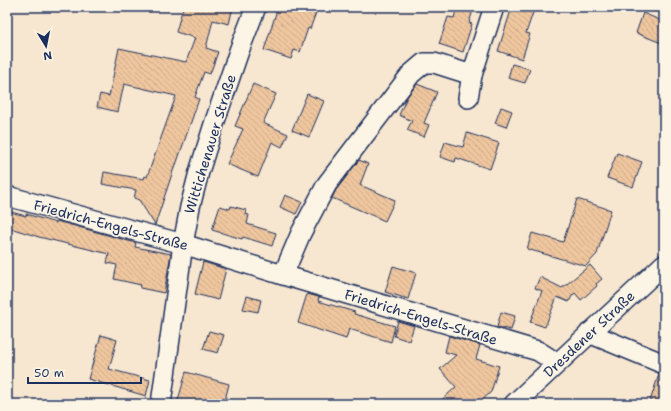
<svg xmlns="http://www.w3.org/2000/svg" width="671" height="411" font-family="'Shantell Sans',sans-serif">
	<defs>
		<pattern id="building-back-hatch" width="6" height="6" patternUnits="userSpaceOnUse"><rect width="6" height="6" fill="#efc69e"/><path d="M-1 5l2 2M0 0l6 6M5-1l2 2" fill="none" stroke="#ccaa8a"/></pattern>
	</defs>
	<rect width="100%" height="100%" fill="#f8e7d0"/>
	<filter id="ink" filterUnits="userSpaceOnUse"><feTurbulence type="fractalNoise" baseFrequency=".025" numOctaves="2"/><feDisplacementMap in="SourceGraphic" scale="8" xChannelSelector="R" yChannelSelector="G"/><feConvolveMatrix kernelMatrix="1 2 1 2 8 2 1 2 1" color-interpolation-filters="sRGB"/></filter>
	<g filter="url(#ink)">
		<g fill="url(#building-back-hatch)" stroke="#1b2f5e">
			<polygon points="183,7 233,7 229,24 213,20 206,48 218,52 210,74 204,72 195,97 199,99 176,165 175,165 155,225 139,200 134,198 136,190 102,184 104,172 144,179 145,176 147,177 176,96 124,84 118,112 97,107 100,94 109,96 119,48 186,62 195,38 176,32"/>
			<polygon points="278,7 318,7 310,29 308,28 300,52 294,50 291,59 264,50"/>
			<polygon points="457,7 474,7 469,23 472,24 463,52 439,44 448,17 454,18"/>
			<polygon points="512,7 535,7 526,33 530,34 522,59 498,51"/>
			<polygon points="643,13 662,21 660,26 664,28 664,44 636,33"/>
			<polygon points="512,64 530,69 525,83 508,78"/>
			<polygon points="253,84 276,94 263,123 288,134 282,147 272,142 258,177 227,164 243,129 235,126"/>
			<polygon points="417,84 437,92 424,123 429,125 424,137 407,130 412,121 399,115 407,97"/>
			<polygon points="307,94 324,101 309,137 292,130"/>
			<polygon points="501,107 512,111 506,127 495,123"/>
			<polygon points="467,133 499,143 490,169 456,158 455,162 440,157 445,142 463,147"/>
			<polygon points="617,153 642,162 633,187 607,178"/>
			<polygon points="359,160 368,164 360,185 395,200 385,221 332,198 336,190"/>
			<polygon points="285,195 302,202 296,214 280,207"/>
			<polygon points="577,199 611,210 597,254 586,266 527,249 532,233 563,242"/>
			<polygon points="220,206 230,209 231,206 246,210 245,214 249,215 247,224 276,233 272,246 243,237 242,239 212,230"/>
			<polygon points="7,211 26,216 26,214 56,223 56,221 75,226 136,243 135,247 171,254 164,293 140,288 141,285 114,279 117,265 107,263 109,254 39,237 7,227"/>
			<polygon points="203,262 226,269 218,300 195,294"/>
			<polygon points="590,265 602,279 596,284 597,286 581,300 575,293 572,296 569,302 557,297 545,327 530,322 542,291 535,288 540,277 562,288"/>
			<polygon points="393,266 416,273 408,299 385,292"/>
			<polygon points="307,294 319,297 318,301 355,312 354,314 395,326 391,342 349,329 346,339 298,323"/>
			<polygon points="247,296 261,300 258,312 243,309"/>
			<polygon points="501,312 515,316 511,330 497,327"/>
			<polygon points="398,321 414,326 409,341 394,336"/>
			<polygon points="209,331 224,335 218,353 203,349"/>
			<polygon points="101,335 117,340 109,369 150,380 146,396 88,379"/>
			<polygon points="449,336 480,345 476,359 499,366 491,392 478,404 437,404 456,387 440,369 456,355 445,352"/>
			<polygon points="186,372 229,384 224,404 177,404"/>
			<polygon points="659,374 664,375 664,404 649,404"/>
		</g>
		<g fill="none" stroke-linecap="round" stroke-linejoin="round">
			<g stroke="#1b2f5e" stroke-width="22">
				<g id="minor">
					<polyline points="468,98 472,75 494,7"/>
					<polyline points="7,196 183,244 283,275 538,351 557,363"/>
					<polyline points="283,275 301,233 327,184 411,74 424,63 434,63 472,75"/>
					<polyline points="589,333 664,364"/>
					<polyline points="161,404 183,244 190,207 199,172 215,121 239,51 256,7"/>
					<polyline points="514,404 664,264"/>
				</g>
			</g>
			<use href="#minor" stroke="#fcf5e5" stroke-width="19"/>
		</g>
	</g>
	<g text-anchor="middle" stroke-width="3.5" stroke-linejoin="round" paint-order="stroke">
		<g font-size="14" fill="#1b2f5e" stroke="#fcf5e5">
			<text transform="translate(210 144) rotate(-73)" y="5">Wittichenauer Straße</text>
			<text transform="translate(111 225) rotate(15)" y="5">Friedrich-Engels-Straße</text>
			<text transform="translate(421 317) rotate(17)" y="5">Friedrich-Engels-Straße</text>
			<text transform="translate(589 334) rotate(-43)" y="5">Dresdener Straße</text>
		</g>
	</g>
	<rect width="671" height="411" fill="none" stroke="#fcf5e5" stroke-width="24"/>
	<rect x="12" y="12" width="647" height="387" fill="none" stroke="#1b2f5e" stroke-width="1.5" filter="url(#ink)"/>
	<g transform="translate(46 46) rotate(170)" stroke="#fcf5e5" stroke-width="3" paint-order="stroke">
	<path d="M0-3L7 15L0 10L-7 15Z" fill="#1b2f5e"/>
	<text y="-6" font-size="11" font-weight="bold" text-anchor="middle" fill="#1b2f5e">N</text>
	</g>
	<path d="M28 377v6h113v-6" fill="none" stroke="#1b2f5e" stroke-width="2"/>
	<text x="34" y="377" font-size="12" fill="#1b2f5e" stroke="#fcf5e5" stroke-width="3" paint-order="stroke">50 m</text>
</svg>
